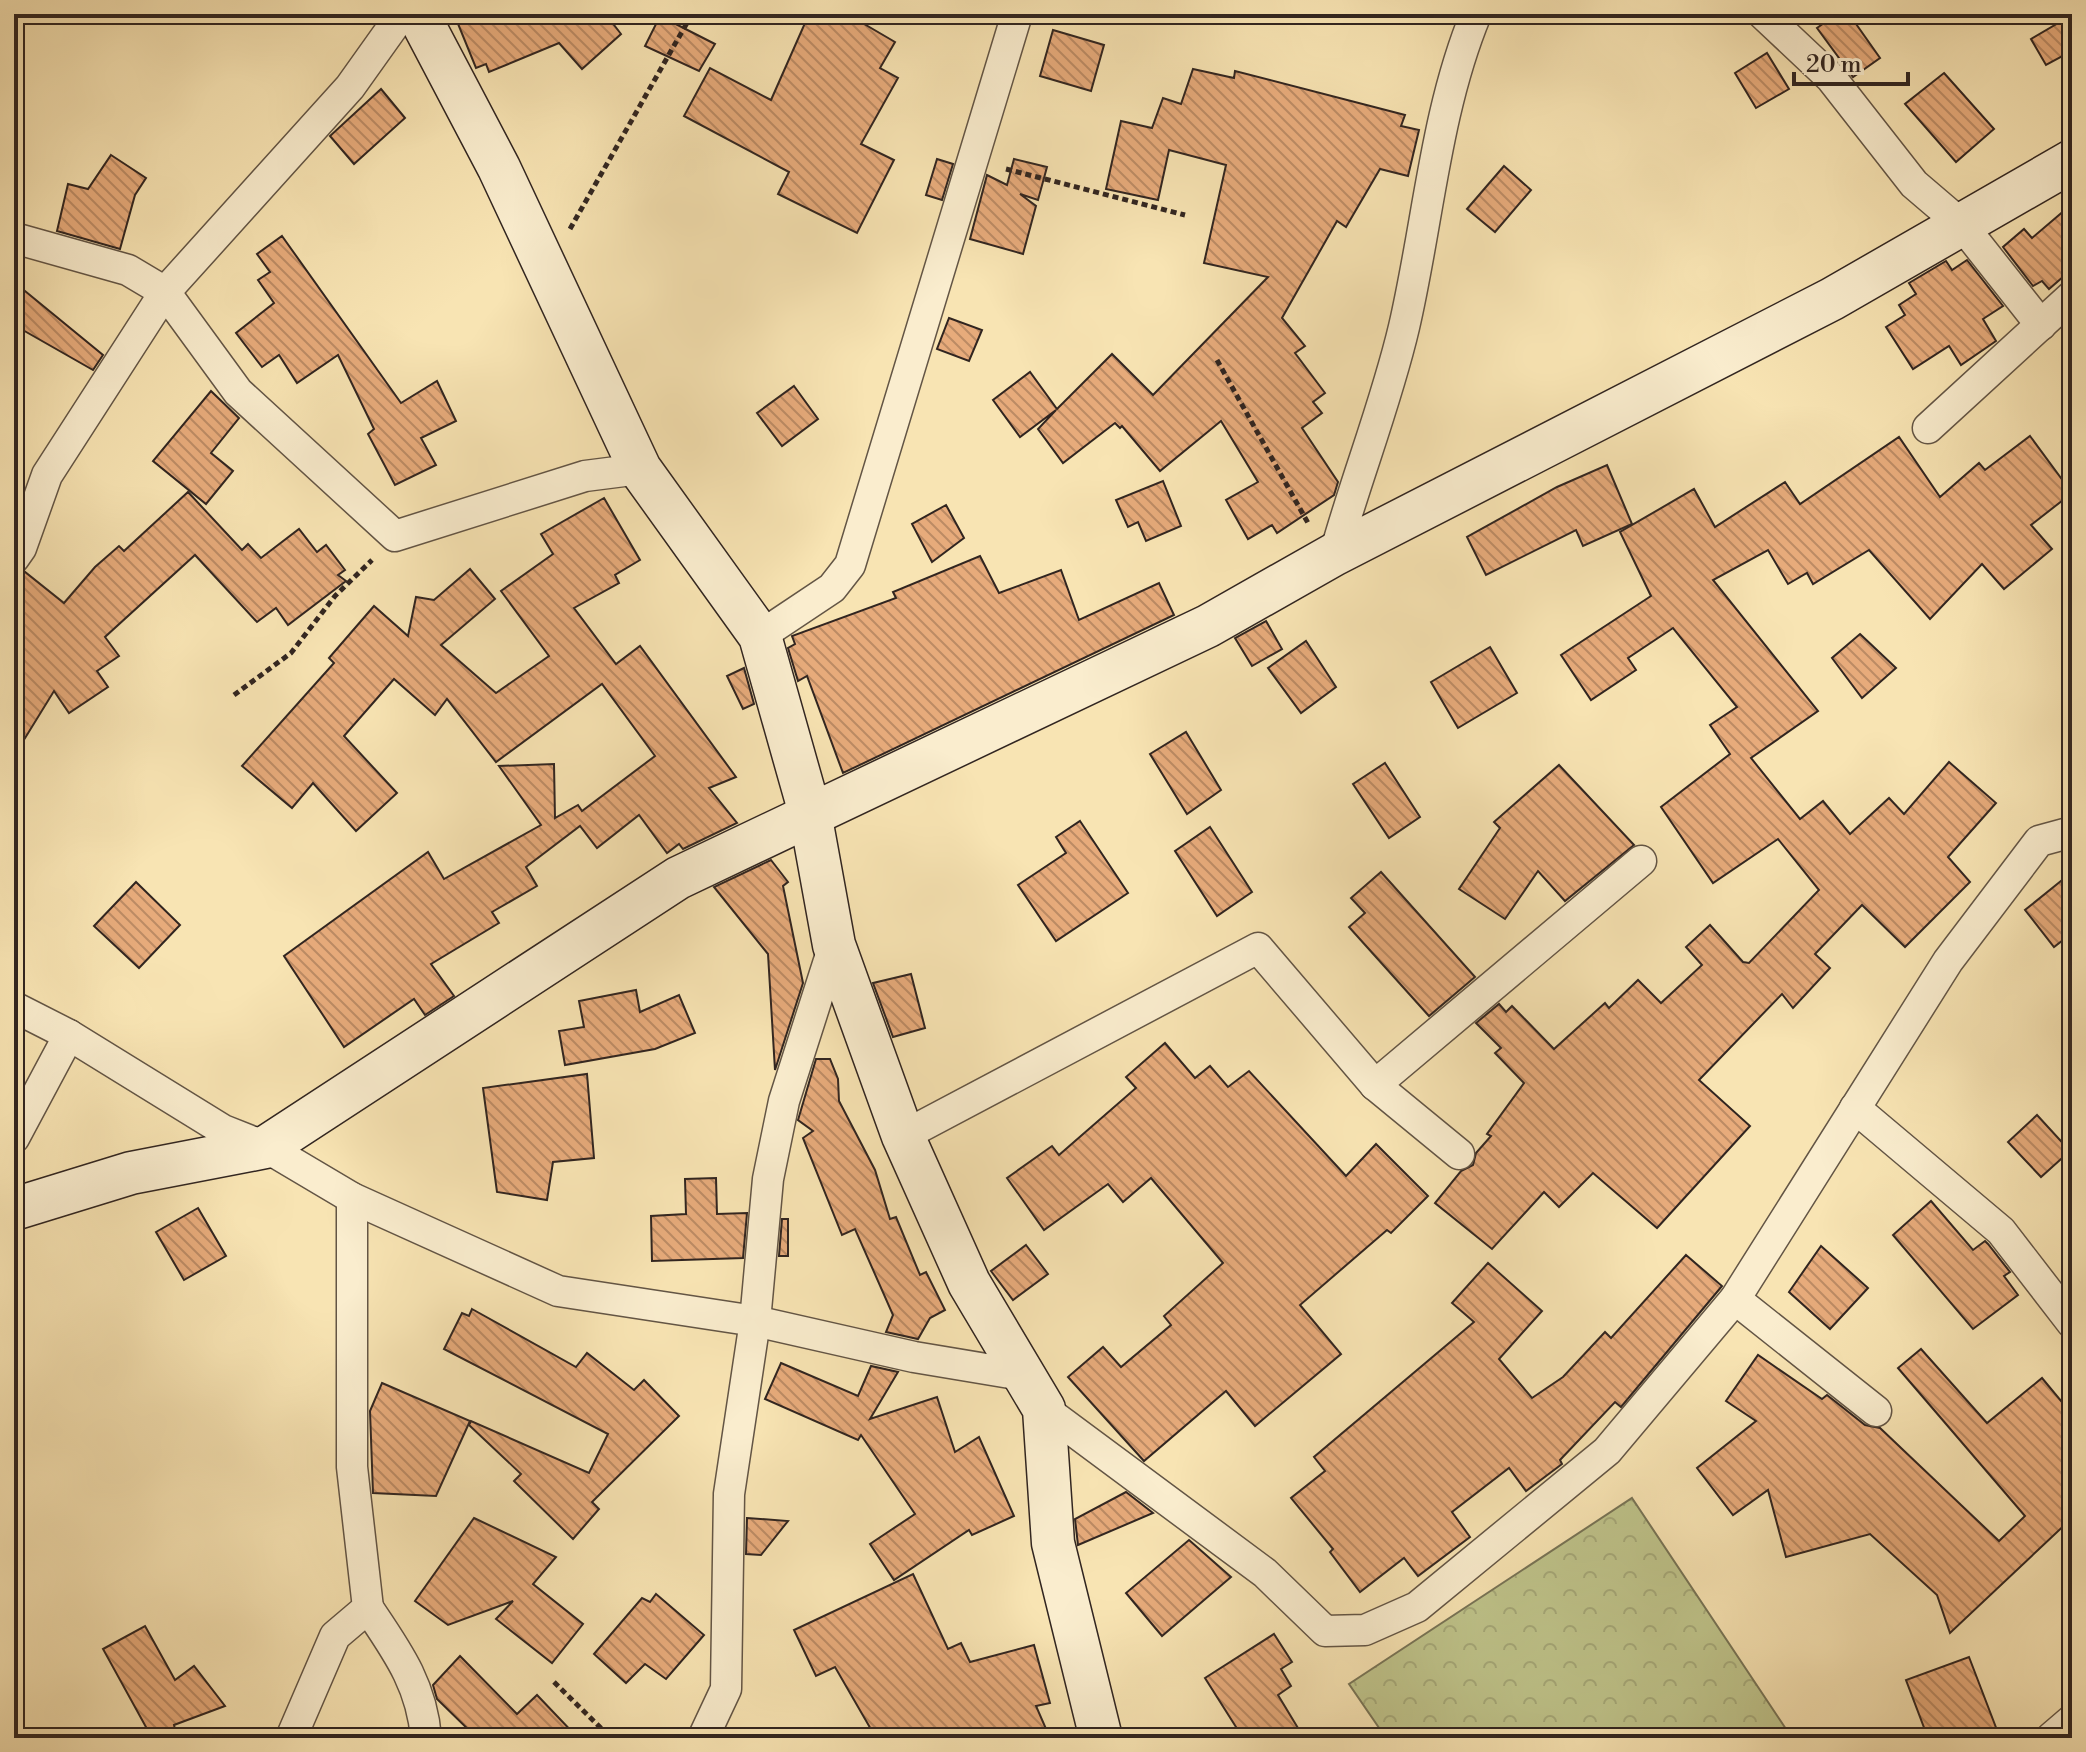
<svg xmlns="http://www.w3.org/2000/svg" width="2086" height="1752" font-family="'Libre Bodoni',serif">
	<defs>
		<pattern id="park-crowns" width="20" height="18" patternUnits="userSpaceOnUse" patternTransform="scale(2)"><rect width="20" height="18" fill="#bfc48b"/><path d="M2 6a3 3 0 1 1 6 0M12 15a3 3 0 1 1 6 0" fill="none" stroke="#a5a878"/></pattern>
		<pattern id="building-back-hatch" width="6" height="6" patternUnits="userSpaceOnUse" patternTransform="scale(2)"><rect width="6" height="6" fill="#e7ab7b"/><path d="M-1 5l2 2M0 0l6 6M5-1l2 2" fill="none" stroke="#bc8b64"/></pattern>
	</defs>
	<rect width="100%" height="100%" fill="#f8e4b3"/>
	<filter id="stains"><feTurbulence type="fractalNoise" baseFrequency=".0025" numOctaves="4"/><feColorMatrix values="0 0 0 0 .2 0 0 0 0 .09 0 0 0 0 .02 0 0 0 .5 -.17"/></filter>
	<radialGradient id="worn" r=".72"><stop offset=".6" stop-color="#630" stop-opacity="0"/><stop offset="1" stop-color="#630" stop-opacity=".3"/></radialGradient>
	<polygon fill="url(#park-crowns)" stroke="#787456" stroke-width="2" points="1632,1498 1792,1738 1386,1738 1349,1684"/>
	<g fill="url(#building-back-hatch)" stroke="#312520" stroke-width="2">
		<polygon points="454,14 627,14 611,21 621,34 582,69 559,43 489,72 486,64 476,68"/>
		<polygon points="809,14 847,14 895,42 880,68 898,78 861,144 894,160 857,233 778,194 789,172 684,116 710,68 771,100"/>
		<polygon points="1837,14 1849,14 1880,58 1853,77 1817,28"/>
		<polygon points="2072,15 2072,51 2046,65 2031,39"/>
		<polygon points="660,16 715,44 699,71 645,46"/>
		<polygon points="1053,30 1104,45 1091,91 1040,76"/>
		<polygon points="1767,53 1789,89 1756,108 1735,73"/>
		<polygon points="1193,69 1234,78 1235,71 1405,115 1401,126 1419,130 1408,176 1380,169 1346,227 1337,221 1282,318 1305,346 1295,353 1325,393 1313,402 1322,413 1302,428 1338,482 1334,495 1277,533 1272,525 1248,539 1226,500 1258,482 1221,421 1160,471 1122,426 1120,428 1115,423 1063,463 1038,429 1056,410 1020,437 993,400 1030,372 1057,409 1112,354 1153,395 1268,277 1204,263 1226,165 1169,150 1158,200 1106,189 1121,121 1152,128 1163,98 1181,104"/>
		<polygon points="1944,73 1994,129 1956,162 1905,104"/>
		<polygon points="381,89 405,118 354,164 330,136"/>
		<polygon points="111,155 146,178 135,195 120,249 57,231 68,184 88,189"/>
		<polygon points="937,159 953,164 942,200 926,195"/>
		<polygon points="1014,159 1047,167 1038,200 1020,194 1036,206 1023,254 970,239 987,175 1007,185"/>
		<polygon points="1504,166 1531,190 1495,232 1467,209"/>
		<polygon points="2072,204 2072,269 2049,289 2042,281 2033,286 2003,247 2024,229 2032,238"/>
		<polygon points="282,236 401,403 437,381 456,421 421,438 436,465 395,485 368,434 374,429 338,355 297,383 279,355 262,367 236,333 274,303 258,280 270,272 257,254"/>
		<polygon points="1967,260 2003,306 1983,319 1996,341 1961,365 1949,346 1913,369 1886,327 1905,315 1899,305 1916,294 1909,283 1946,261 1952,270"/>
		<polygon points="14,282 103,355 93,370 14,325"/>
		<polygon points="949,318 982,330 969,361 937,349"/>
		<polygon points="794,386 818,419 782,446 757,413"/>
		<polygon points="211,391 239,418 211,453 233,471 206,504 153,461"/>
		<polygon points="2030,436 2072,493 2031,525 2052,549 2004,589 1982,564 1930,619 1869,550 1813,584 1807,573 1788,584 1768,550 1713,580 1818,711 1751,758 1800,819 1823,801 1850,834 1889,798 1904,814 1949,762 1996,803 1948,857 1970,882 1905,947 1862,905 1815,954 1830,968 1793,1008 1782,994 1699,1080 1750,1126 1657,1228 1593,1173 1559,1207 1544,1192 1492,1249 1435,1203 1461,1171 1473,1165 1476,1153 1491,1136 1487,1134 1524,1083 1495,1053 1501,1048 1476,1023 1499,1004 1506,1012 1512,1006 1554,1049 1605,1003 1609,1008 1638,980 1661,1003 1702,965 1686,947 1710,925 1743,962 1749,963 1819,890 1778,839 1713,883 1661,807 1730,754 1710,725 1737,707 1673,628 1628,658 1636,670 1591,700 1561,655 1651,596 1620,532 1694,489 1715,527 1785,482 1800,504 1899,437 1940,497 1979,463 1985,470"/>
		<polygon points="1607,465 1632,524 1583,546 1576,530 1486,575 1467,537 1557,487"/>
		<polygon points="1163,481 1181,526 1146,541 1138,522 1128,527 1116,500"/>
		<polygon points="188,492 242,550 248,544 261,558 299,529 317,552 326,545 345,570 338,575 346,581 288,625 276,608 257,622 195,555 105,637 119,656 97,671 108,687 69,713 54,691 14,756 14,576 25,572 64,603 95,567 119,546 124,551"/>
		<polygon points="604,498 640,560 615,575 619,583 574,608 616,664 640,646 736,777 709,788 737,823 683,849 679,844 667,853 639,815 597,848 580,826 526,867 537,886 492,912 499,923 431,964 454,996 425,1015 414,999 344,1047 284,956 428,852 444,879 541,825 499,766 554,764 555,818 578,805 582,811 655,756 602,684 496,762 447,699 435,715 394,679 344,736 397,793 356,831 313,783 292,808 242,766 334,663 329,658 374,606 408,636 416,597 434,600 470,569 495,599 441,645 496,693 549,656 501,591 553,554 541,534"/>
		<polygon points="946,505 964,538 932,562 912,524"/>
		<polygon points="980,556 999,593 1061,570 1079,620 1159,583 1174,615 843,773 807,676 798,681 788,648 795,644 792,636 896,598 893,592"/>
		<polygon points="1266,621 1282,649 1252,666 1235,638"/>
		<polygon points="1860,634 1896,668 1862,698 1832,658"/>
		<polygon points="1306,641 1336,687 1301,713 1268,668"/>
		<polygon points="1490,647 1517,693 1458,728 1431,682"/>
		<polygon points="744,668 754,704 743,709 727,676"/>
		<polygon points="1186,732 1221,790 1187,814 1150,754"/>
		<polygon points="1385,763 1420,817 1389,838 1353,784"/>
		<polygon points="1559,765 1634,845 1565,901 1538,871 1505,919 1459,889 1500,828 1494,822"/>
		<polygon points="1080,821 1128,893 1056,941 1018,885 1066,853 1056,837"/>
		<polygon points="1210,827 1252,892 1217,916 1175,851"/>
		<polygon points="771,860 788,882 783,886 803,983 775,1070 768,954 714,887"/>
		<polygon points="1381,872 1475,977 1429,1016 1349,927 1365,913 1351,898"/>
		<polygon points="2072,872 2072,933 2054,947 2025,910"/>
		<polygon points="136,882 180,925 139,968 94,926"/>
		<polygon points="911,974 925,1028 893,1037 873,983"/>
		<polygon points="636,990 640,1012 679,995 695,1033 655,1049 565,1065 559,1031 584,1027 579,1001"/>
		<polygon points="1165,1043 1195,1078 1210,1066 1228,1087 1249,1071 1346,1176 1376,1144 1428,1196 1391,1233 1387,1230 1300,1305 1341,1354 1255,1426 1226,1391 1144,1461 1068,1377 1103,1347 1121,1367 1171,1325 1164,1316 1223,1263 1151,1178 1123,1202 1108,1184 1044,1230 1007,1178 1052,1146 1059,1155 1136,1088 1126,1077"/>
		<polygon points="816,1059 830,1059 838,1079 839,1101 875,1170 890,1219 896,1217 920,1275 926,1272 945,1310 930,1318 918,1339 886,1332 893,1315 855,1229 842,1235 803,1138 813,1131 798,1120"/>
		<polygon points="587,1074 594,1158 553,1162 547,1200 497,1192 483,1088"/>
		<polygon points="2037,1115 2070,1151 2041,1177 2008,1142"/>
		<polygon points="716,1178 717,1214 747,1213 743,1258 652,1261 651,1216 686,1214 685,1179"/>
		<polygon points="1931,1201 1973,1250 1985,1241 1988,1244 2010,1272 2004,1276 2018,1295 1973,1329 1893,1235"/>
		<polygon points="198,1208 226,1256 184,1280 156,1232"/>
		<polygon points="782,1219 788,1219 788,1256 779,1256"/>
		<polygon points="1026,1245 1048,1274 1013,1300 991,1271"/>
		<polygon points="1821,1246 1868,1288 1830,1329 1789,1292"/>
		<polygon points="1686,1255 1722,1286 1621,1407 1615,1402 1560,1460 1562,1464 1526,1491 1509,1468 1452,1512 1470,1537 1418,1576 1404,1558 1360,1592 1330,1552 1333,1549 1291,1498 1325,1471 1314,1457 1474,1322 1452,1303 1488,1263 1542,1311 1499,1359 1532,1398 1563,1377 1605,1332 1611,1338"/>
		<polygon points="472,1309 576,1367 587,1353 634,1390 644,1380 679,1416 592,1502 599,1509 573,1539 514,1481 521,1474 469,1425 471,1421 589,1473 608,1434 444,1349 462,1313 469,1316"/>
		<polygon points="1921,1349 1987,1423 2042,1378 2072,1414 2072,1518 1950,1633 1937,1595 1870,1534 1786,1557 1768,1490 1733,1515 1697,1468 1756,1421 1726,1401 1758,1355 1822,1399 1827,1395 1865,1425 1880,1428 1999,1541 2025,1516 1898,1368"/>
		<polygon points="781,1363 858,1396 871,1366 898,1372 870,1419 937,1397 955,1452 979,1437 1014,1516 972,1535 969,1530 894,1580 870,1544 915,1514 861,1435 858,1440 765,1399"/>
		<polygon points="382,1383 470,1421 436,1496 373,1493 370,1411"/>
		<polygon points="1126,1492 1153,1513 1078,1545 1075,1519"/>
		<polygon points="474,1518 556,1557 533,1584 583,1624 552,1663 496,1619 513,1601 448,1625 415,1601"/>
		<polygon points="747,1518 788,1521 761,1555 746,1554"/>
		<polygon points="1189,1540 1231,1577 1162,1636 1126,1593"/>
		<polygon points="913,1574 948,1649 961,1643 970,1662 1034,1645 1050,1703 1036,1706 1050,1738 876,1738 835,1667 816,1676 794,1630"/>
		<polygon points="656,1594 704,1635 666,1679 645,1664 626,1683 594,1654 642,1598 650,1602"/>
		<polygon points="145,1626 175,1680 194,1666 225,1706 174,1725 177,1738 152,1738 103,1649"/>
		<polygon points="1274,1634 1292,1662 1281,1669 1291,1686 1278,1695 1304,1738 1243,1738 1205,1678"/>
		<polygon points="460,1656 517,1714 537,1695 578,1738 477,1738 437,1699 433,1685"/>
		<polygon points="1969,1657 2000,1738 1928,1738 1906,1680"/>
	</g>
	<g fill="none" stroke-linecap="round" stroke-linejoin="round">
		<g stroke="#635545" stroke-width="33">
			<g id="street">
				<polyline points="1763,14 1831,78 1914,184 1962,225 2041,325"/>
				<polyline points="14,238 128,270 165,292 238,392 395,536 585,476 640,469"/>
				<polyline points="1928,428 2072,296"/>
				<path d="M1335 554C1356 478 1386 404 1404 327 1428 224 1435 113 1476 14"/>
				<polyline points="14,558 21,548 47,475 165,292 350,87 402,14"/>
				<polyline points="760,636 832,588 850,565 1017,14"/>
				<polyline points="14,1007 69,1035 223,1130 266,1147 352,1198 558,1291 755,1321 914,1357 1022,1375"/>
				<polyline points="1375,1085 1641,861"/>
				<polyline points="1855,1108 2001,1231 2072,1323"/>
				<polyline points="903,1136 1258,948 1375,1085 1459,1154"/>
				<polyline points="14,1138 69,1035"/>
				<polyline points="1735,1299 1876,1411"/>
				<polyline points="1044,1409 1265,1573 1325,1631 1365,1630 1417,1607 1607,1451 1735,1299 1948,961 2039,841 2072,832"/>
				<path d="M368 1608C397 1651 422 1685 426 1738"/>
				<polyline points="291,1738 335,1636 368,1608 352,1467 352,1198"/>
				<polyline points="703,1738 726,1689 729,1494 755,1321 768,1179 784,1101 834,945"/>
				<polyline points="2051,1738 2072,1720"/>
			</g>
		</g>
		<g stroke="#312520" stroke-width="45">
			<g id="secondary">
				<polyline points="418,14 499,168 640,469 760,636 810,813 834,945 903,1136 969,1283 1044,1409 1053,1543 1101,1738"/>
				<polyline points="14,1209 131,1173 266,1147 678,878 1208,626 1335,554 1832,299 2072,161"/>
			</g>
		</g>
		<g stroke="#312520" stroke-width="5" stroke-dasharray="6 4" stroke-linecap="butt">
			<polyline points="1006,169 1185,215"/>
			<polyline points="570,229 692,14"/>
			<polyline points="1217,360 1308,523"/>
			<polyline points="234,695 291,653 335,596 372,560"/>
			<polyline points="554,1682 611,1738"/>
		</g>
		<use href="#street" stroke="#faedce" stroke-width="30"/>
		<use href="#secondary" stroke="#faedce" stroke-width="42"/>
	</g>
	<rect width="2086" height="1752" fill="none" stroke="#f8e4b3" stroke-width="48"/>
	<rect x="16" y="16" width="2054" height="1720" fill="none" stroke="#312520" stroke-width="4"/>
	<rect x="24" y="24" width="2038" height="1704" fill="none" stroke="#312520" stroke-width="2"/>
	<path d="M1794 72v12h114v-12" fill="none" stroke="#312520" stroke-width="4"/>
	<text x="1806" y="72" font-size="24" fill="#312520" stroke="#faedce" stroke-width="6" paint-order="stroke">20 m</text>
	<rect width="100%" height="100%" filter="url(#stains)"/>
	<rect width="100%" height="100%" fill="url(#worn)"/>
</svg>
